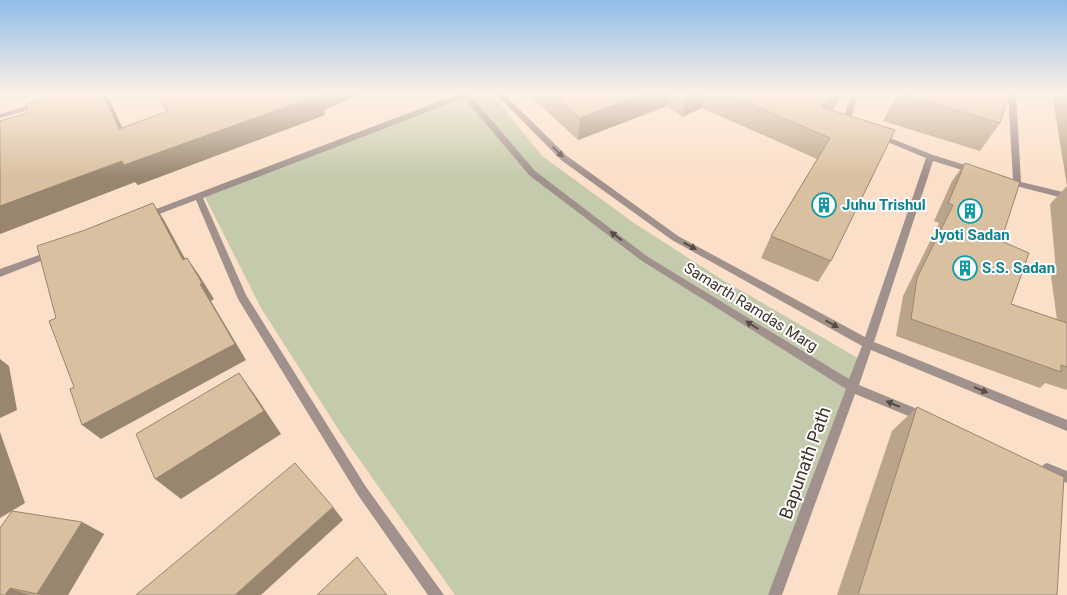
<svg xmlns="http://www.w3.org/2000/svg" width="1067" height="595" font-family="Roboto,sans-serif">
	<rect width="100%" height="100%" fill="#fbdfc8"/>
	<polygon fill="#c4caac" points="472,93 491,93 542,156 634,223 721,279 863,361 769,595 455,595 342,435 261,308 205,197"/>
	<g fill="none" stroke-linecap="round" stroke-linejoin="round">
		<g fill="#a0918d" fill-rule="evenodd">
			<polygon points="473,93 470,95 535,171 648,257 849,379 862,346 672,240 561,160 495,93 503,93 567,156 678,236 865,337 926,158 873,136 877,134 880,134 933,155 978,169 978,173 975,174 933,161 874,342 1067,420 1067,431 871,350 859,385 927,413 929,417 927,421 923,422 855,394 782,595 768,595 846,389 642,261 529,175 464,98 203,198 246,295 366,487 444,595 428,595 358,495 238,299 196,200 149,218 143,218 142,216 143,214 461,93"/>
			<polygon points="852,93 859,93 849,124 848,126 842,126 841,124"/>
			<polygon points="1008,93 1016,93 1021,182 1067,193 1067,199 1004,183 1003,181 1007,178 1013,180"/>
			<polygon points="53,250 58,253 56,255 0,277 0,269"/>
			<polygon points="1047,463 1067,471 1067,483 1043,473 1041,469 1043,465"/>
		</g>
		<g fill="#a0918d" fill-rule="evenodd">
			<polygon points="105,93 116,93 95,101 91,99"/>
			<polygon points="40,102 44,104 43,106 0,118 0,114"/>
		</g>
	</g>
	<g fill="#bba58a">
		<polygon points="62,93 105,93 111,103 122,128 167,112 155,93 364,93 324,110 325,115 138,185 135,182 0,234 0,121 28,113"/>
		<polygon points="527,93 841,93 834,108 831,110 831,261 818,282 761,258 771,236 817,159 702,108 682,117 667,106 578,140"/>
		<polygon points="898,93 1000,123 980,151 883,121"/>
		<polygon points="1052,93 1067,93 1067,390 1045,383 1040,388 896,336 903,296 939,223 934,221 952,181 965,163 1001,241 1011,304 1057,320 1051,276 1056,271 1050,204 1067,186"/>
		<polygon points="917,407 1057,595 837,595 892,431"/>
		<polygon points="82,522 104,534 68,595 0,595"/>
	</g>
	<g fill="#988670">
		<polygon points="103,93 105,93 111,103 132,149 119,129"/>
		<polygon points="316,93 364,93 324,110 325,115 138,185 135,182 0,234 0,206 122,161"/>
		<polygon points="645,93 669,93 667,106 578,140 580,118"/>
		<polygon points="690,93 706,93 702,108 682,117 687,94"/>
		<polygon points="840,94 834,108 831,111 837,98"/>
		<polygon points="833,96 823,118 821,107"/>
		<polygon points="153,203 164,220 195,277 183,260"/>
		<polygon points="187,258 199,275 214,299 211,301 246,360 101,439 82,425 200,284"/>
		<polygon points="0,359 9,366 17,410 0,418"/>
		<polygon points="239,373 257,398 281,434 181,499 155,479"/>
		<polygon points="0,432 25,503 0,518"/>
		<polygon points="333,507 343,520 261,595 235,595"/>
		<polygon points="82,522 104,534 68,595 41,595 37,594"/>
		<polygon points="10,588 29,595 5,595"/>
	</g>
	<g fill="#d9c0a0" stroke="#988670">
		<polygon points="62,93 103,93 119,129 168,111 157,93 318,93 319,95 124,165 122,161 0,206 0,121 28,113 26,104"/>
		<polygon points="552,93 645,93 580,118"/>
		<polygon points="725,93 828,93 833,96 821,107 895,130 831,261 771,236 830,138"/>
		<polygon points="828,93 841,93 837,98"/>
		<polygon points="898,93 1010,93 1000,123"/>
		<polygon points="965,163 1020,182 1001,241 1029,253 1011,304 1067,323 1067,367 1061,365 1061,372 911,319 917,278 953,205 948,203"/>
		<polygon points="153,203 183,260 187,258 202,283 200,284 235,344 82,425 70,389 74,387 49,321 56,318 37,246 85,230"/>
		<polygon points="239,373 264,411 155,479 136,434"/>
		<polygon points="917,407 1064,477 1057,595 858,595"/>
		<polygon points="295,463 333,507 235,595 136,595"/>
		<polygon points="12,511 82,522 37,594 10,588 5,595 0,595 0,528"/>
		<polygon points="357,557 387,595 317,595"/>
	</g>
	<defs><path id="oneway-solid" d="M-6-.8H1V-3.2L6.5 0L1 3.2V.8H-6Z" transform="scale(1.25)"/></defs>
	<g fill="#574b44">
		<use href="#oneway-solid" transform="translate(558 152) rotate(44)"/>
		<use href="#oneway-solid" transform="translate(616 236) rotate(-143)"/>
		<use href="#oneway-solid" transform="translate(690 246) rotate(29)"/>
		<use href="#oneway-solid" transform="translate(832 324) rotate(29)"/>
		<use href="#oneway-solid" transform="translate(752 325) rotate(-148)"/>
		<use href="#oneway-solid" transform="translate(981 390) rotate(22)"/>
		<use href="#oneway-solid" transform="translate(893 404) rotate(-157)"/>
	</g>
	<linearGradient id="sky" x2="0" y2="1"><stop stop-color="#90bde8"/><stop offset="0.53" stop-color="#fdf1e6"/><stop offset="1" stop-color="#fdf1e6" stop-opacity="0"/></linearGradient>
	<rect width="1067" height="177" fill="url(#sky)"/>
	<defs>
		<g id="building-ring" transform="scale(1.25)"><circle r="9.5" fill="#fff" stroke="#0f9aa8" stroke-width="1.5"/><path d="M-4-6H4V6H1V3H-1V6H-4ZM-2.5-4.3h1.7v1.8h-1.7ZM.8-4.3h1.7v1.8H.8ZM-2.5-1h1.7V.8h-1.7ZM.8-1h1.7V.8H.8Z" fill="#0f9aa8"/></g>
	</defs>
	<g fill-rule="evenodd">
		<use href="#building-ring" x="824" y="205"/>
		<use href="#building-ring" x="970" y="211"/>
		<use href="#building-ring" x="965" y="268"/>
	</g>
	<g text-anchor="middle" stroke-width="4" stroke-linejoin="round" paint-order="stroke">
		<g font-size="15" font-weight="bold" fill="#0d838f" stroke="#fff" text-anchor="start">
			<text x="842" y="210">Juhu Trishul</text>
			<text x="970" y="240" text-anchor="middle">Jyoti Sadan</text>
			<text x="982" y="273">S.S. Sadan</text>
		</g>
		<g font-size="15" fill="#3f342b" stroke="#fff">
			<text transform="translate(751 307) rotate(32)" y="5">Samarth Ramdas Marg</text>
		</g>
		<g font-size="18" fill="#3f342b" stroke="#fff">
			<text transform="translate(805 463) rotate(-70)" y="6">Bapunath Path</text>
		</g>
	</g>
</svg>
